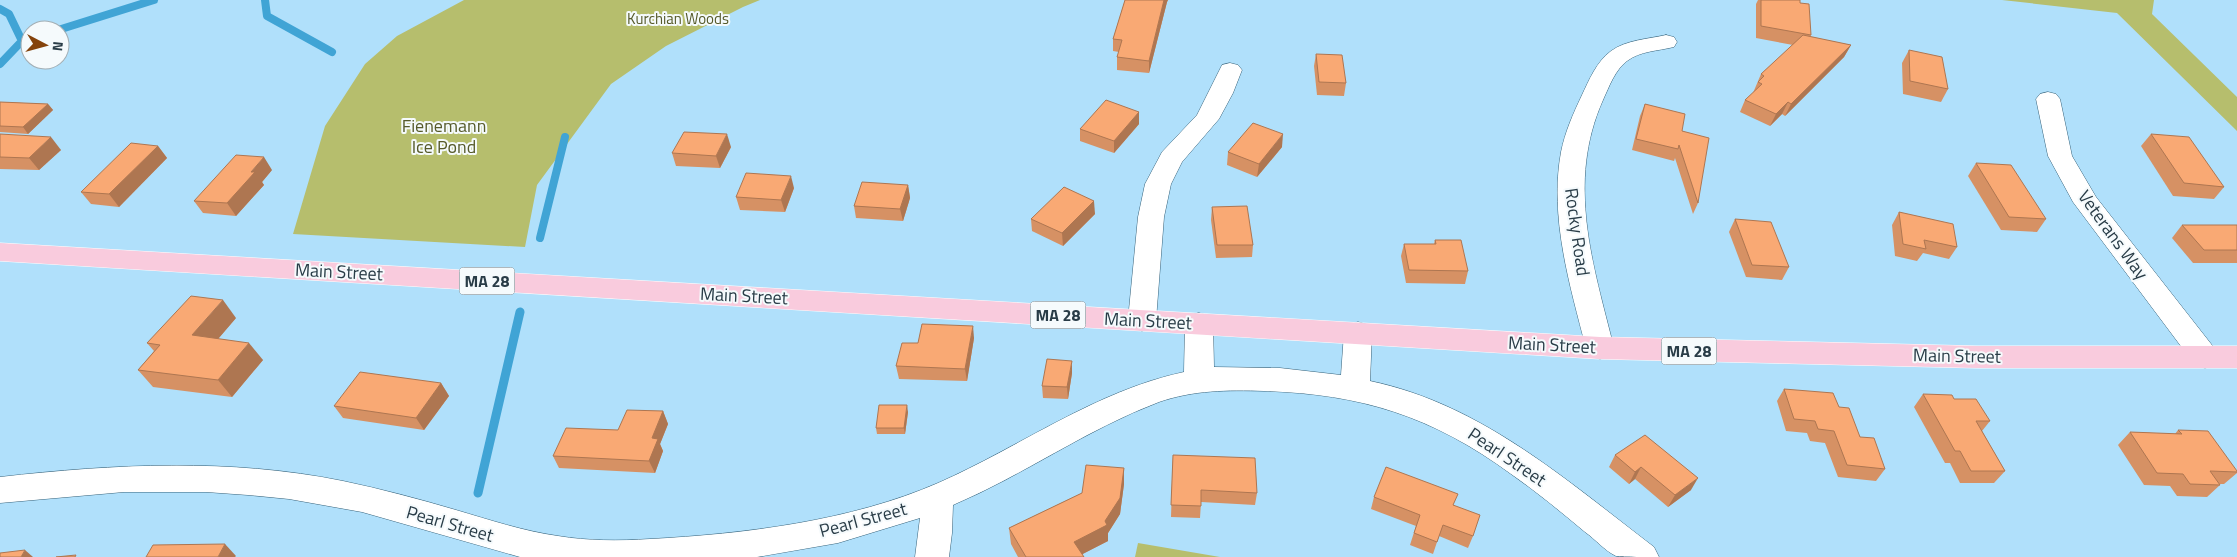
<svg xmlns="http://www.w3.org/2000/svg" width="2237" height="557" font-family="'Titillium Web',sans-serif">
	<rect width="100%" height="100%" fill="#b0e0fb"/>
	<g fill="#b6be6d">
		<polygon points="464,0 760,0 743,7 666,46 611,84 537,185 525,247 293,234 325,126 365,64 397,36"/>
		<polygon points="2002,0 2154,0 2152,14 2237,97 2237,131 2117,13"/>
		<polygon points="1138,543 1220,557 1135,557"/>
	</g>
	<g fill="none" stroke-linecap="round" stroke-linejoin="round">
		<g stroke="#40a4d5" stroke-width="8">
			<polyline points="265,0 267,16 332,52"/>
			<polyline points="0,9 9,14 22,41 0,64"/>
			<polyline points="58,30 154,0"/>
			<polyline points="540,238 565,137"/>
		</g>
		<polyline stroke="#40a4d5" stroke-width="9" points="478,493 520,312"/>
		<g stroke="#36627a" stroke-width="1">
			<g id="street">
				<path d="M1666 35 1674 37 1677 42 1674 47C1658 51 1640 51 1627 61 1615 70 1609 87 1603 100 1566 183 1593 264 1614 348L1610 356 1600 359 1590 356 1586 348C1570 286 1549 217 1561 152 1565 132 1573 114 1582 95 1589 80 1597 61 1611 51 1626 40 1648 39 1666 35Z"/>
				<polygon points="1230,63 1238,65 1242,70 1233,93 1219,119 1182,162 1171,184 1164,217 1156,320 1152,327 1142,331 1132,327 1128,320 1138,217 1145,184 1162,152 1197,115 1222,65"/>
				<polygon points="2048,92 2056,94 2060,99 2072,156 2096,197 2215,349 2220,357 2215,365 2205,368 2195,365 2073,202 2048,156 2036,99 2040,94"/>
				<path d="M1199 313 1209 316 1213 324 1214 367 1280 368 1341 375 1344 333 1348 325 1358 322 1368 325 1372 333 1370 381C1481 404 1566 480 1654 547L1659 557C1649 557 1624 557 1616 556 1605 551 1595 539 1585 532 1561 512 1537 492 1511 474 1432 416 1361 394 1264 391 1227 390 1194 390 1159 402 1087 429 1024 475 953 505L952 533 949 557H915L920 518 838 543 757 557H520L362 512 289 499 248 495 206 492H124L0 503V477C114 464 230 458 343 481 381 489 419 499 456 510 490 520 523 531 558 536 588 541 619 541 650 539 744 534 851 521 938 483 1020 447 1095 391 1184 372L1185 324 1189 316Z"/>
			</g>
		</g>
		<g stroke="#fff" stroke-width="1">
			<polygon id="primary" points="0,243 1600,337 1977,346 2237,346 2237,368 1977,368 1600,359 0,261"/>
		</g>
		<use href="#street" fill="#fff" fill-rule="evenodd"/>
		<use href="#primary" fill="#f9cbdd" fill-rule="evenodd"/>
	</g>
	<g fill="#d69164">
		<polygon points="1125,0 1168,0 1167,2 1149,73 1117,70 1117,57 1119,52 1113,51 1113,39"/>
		<polygon points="1758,0 1800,0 1800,3 1811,35 1810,37 1851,45 1844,57 1785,116 1782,114 1770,126 1740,112 1745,100 1753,93 1761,74 1793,45 1756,38 1756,4"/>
		<polygon points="1909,50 1948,89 1941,102 1903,94 1902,63"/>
		<polygon points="1316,54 1346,83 1344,96 1317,95 1314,66"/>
		<polygon points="0,102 48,104 53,110 28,134 0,132"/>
		<polygon points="1645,104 1682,131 1698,203 1693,214 1675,158 1674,161 1632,150 1640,116"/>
		<polygon points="1139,112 1139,124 1114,153 1080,141 1080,129"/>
		<polygon points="0,134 61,150 39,170 0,169"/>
		<polygon points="2151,134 2224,187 2214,199 2173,196 2141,146"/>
		<polygon points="158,146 167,158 119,207 91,204 81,192"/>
		<polygon points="731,147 720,168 676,166 672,153"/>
		<polygon points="1282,147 1257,177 1227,165 1228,152"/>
		<polygon points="1976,163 2046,219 2037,232 2001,230 1968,176"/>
		<polygon points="272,170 262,182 264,185 236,216 203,213 194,201"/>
		<polygon points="908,185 910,198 903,221 856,218 854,206"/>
		<polygon points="794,188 785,212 740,210 736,197"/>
		<polygon points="1212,207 1253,245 1252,257 1216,258 1211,220"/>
		<polygon points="1899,212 1957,247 1949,259 1923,253 1917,261 1895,256 1892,225"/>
		<polygon points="1095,214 1063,246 1032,231 1031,219"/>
		<polygon points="1735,219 1789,267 1782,280 1746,277 1729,232"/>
		<polygon points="2182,225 2237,225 2237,263 2193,263 2172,238"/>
		<polygon points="1435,240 1468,271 1465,284 1406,283 1401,256 1404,244 1434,244"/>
		<polygon points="236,318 218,339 263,360 232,397 153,387 138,370 154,351 147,343"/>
		<polygon points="974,338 967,381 899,379 896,366 918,343"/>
		<polygon points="1072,373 1068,399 1043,398 1042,386"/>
		<polygon points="441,383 449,396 424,430 343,418 334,406"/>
		<polygon points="1784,389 1839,407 1860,437 1885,469 1876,481 1838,477 1825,443 1810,441 1807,433 1786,431 1777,401"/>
		<polygon points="1923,394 1954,399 1990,421 1982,431 2005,471 1994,483 1960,483 1950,463 1945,463 1914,407"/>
		<polygon points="663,411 668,424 660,444 663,451 655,473 559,468 553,456 618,430"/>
		<polygon points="908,412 905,434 877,434 876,428"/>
		<polygon points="2178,430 2237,471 2237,473 2224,484 2219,484 2220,485 2207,497 2177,496 2170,486 2144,485 2118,445 2130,432 2175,434"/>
		<polygon points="1173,455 1257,493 1255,505 1201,502 1200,518 1171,517"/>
		<polygon points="1615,455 1691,490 1668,507 1635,479 1629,484 1609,467"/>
		<polygon points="1124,468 1124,484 1120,514 1108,533 1108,541 1082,554 1084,557 1018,557 1011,544 1009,528 1082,493"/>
		<polygon points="1374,497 1454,505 1473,536 1468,548 1439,536 1433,554 1410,545 1416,526 1371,509"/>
	</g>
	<g fill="#ae7651">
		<polygon points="1164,0 1168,0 1167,2 1149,73 1149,61"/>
		<polygon points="1851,45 1844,57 1785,116 1791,104"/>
		<polygon points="1788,102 1782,114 1770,126 1776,114"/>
		<polygon points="48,104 53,110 28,134 23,127"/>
		<polygon points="1139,112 1139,124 1114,153 1114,141"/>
		<polygon points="727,134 731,147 720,168 716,156"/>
		<polygon points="1283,134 1282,147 1257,177 1259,164"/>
		<polygon points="51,137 61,150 39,170 29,158"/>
		<polygon points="158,146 167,158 119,207 109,194"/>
		<polygon points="264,157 272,170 262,182 264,185 236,216 227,203 251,172"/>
		<polygon points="791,176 794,188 785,212 781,200"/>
		<polygon points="908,185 910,198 903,221 900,209"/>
		<polygon points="1094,201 1095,214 1063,246 1062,233"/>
		<polygon points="223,300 236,318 206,353 192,335"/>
		<polygon points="973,326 974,338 967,381 965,369"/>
		<polygon points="249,343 263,360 232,397 218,380"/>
		<polygon points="1072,361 1072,373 1068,399 1067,387"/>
		<polygon points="441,383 449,396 424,430 416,418"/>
		<polygon points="907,405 908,412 905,434 904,428"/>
		<polygon points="663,411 668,424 660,444 663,451 655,473 649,461 652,438"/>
		<polygon points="1641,467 1635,479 1629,484 1635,472"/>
		<polygon points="1124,468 1124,484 1120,514 1108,533 1108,541 1077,557 1074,542"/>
		<polygon points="1698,478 1691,490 1668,507 1675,495"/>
		<polygon points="225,544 236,556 235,557 218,557"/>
		<polygon points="25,550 33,557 21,557"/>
	</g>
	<g fill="#f9a974" stroke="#ae7651">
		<polygon points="1125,0 1164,0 1149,61 1117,57 1122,40 1113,39"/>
		<polygon points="1761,0 1800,0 1800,3 1809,4 1811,35 1761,26"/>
		<polygon points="1803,35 1851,45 1791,104 1788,102 1776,114 1745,100 1762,84 1758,82 1764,76 1761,74"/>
		<polygon points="1909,50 1942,57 1948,89 1910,81"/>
		<polygon points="1316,54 1342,55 1346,83 1319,82"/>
		<polygon points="1106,100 1139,112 1114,141 1080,129"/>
		<polygon points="0,102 48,104 23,127 0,126"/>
		<polygon points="1645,104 1685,114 1682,131 1709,138 1698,203 1679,145 1678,149 1636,139"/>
		<polygon points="1253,123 1283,134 1259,164 1228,152"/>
		<polygon points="684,132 727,134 716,156 672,153"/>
		<polygon points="0,134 51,137 29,158 0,157"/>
		<polygon points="2151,134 2189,137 2224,187 2184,183"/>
		<polygon points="131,143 158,146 109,194 81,192"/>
		<polygon points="236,155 264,157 251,172 255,172 227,203 194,201"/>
		<polygon points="1976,163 2011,165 2046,219 2009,217"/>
		<polygon points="746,173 791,176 781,200 736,197"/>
		<polygon points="862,182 908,185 900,209 854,206"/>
		<polygon points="1064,187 1094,201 1062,233 1031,219"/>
		<polygon points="1247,206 1253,245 1217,245 1212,207"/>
		<polygon points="1899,212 1953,224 1957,247 1924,240 1926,249 1903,244"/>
		<polygon points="1735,219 1771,222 1789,267 1752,265"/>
		<polygon points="2182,225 2237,225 2237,250 2204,250"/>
		<polygon points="1435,240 1461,240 1468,271 1409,270 1404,244 1436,244"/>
		<polygon points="191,296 223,300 192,335 249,343 218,380 138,370 160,345 147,343"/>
		<polygon points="922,324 973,326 965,369 896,366 902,343 918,343"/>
		<polygon points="1047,359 1072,361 1067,387 1042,386"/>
		<polygon points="360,372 441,383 416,418 334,406"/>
		<polygon points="1784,389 1833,393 1839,407 1849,408 1860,437 1874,438 1885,469 1847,465 1834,431 1818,429 1815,421 1794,419"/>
		<polygon points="1923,394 1952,395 1954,399 1976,399 1990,421 1976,421 2005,471 1971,471 1960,451 1955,451"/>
		<polygon points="879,405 907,405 904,428 876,428"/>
		<polygon points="627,410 663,411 652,438 658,439 649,461 553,456 566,428 618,430"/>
		<polygon points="2178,430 2208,431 2237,471 2237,472 2210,471 2220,485 2190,484 2183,474 2157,473 2130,432 2182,434"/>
		<polygon points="1645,435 1698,478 1675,495 1641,467 1635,472 1615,455"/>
		<polygon points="1173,455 1255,458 1257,493 1201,490 1201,506 1171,505"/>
		<polygon points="1086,465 1124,468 1120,498 1105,521 1107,525 1074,542 1084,557 1026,557 1009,528 1082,493"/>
		<polygon points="1386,467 1458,494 1453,505 1480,515 1473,536 1443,525 1437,542 1414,533 1420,515 1374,497"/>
		<polygon points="225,544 218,557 146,557 153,545"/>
		<polygon points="25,550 21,557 0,557 0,553"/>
		<polygon points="76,555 75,557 56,557"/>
	</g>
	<g text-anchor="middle" stroke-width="4" stroke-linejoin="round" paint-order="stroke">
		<g font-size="15" fill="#565a2a" stroke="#f5fafc">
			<text x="678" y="24">Kurchian Woods</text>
		</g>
		<g fill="#f5fafc" stroke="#66757d" stroke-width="1">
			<rect x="459.5" y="267.5" width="55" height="27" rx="4"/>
			<rect x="1030.5" y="301.5" width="55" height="27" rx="4"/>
			<rect x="1661.5" y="337.5" width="55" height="27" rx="4"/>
		</g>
		<g font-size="16" font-weight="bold" fill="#293c47">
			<text x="487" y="287">MA 28</text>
			<text x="1058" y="321">MA 28</text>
			<text x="1689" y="357">MA 28</text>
		</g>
		<g font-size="18" fill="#565a2a" stroke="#f5fafc">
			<text x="444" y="132">Fienemann<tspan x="444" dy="21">Ice Pond</tspan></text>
		</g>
		<g font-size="18" fill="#293c47" stroke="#f5fafc">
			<text transform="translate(1577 232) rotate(82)" y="6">Rocky Road</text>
			<text transform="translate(2113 235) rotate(54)" y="6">Veterans Way</text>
			<text transform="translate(339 272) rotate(3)" y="6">Main Street</text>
			<text transform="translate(744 296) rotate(3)" y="6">Main Street</text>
			<text transform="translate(1148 321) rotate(3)" y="6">Main Street</text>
			<text transform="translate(1552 345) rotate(3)" y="6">Main Street</text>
			<text transform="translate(1957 356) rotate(1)" y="6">Main Street</text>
			<text transform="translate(1507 457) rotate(34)" y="6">Pearl Street</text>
			<text transform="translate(863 520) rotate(-15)" y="6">Pearl Street</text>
			<text transform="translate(450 524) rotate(16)" y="6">Pearl Street</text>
		</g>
	</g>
	<g transform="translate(45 45) rotate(96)"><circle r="24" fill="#f5fafc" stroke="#a3aeb4"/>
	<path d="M0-4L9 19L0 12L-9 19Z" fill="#84430c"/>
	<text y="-8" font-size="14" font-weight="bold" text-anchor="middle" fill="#293c47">N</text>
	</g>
</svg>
